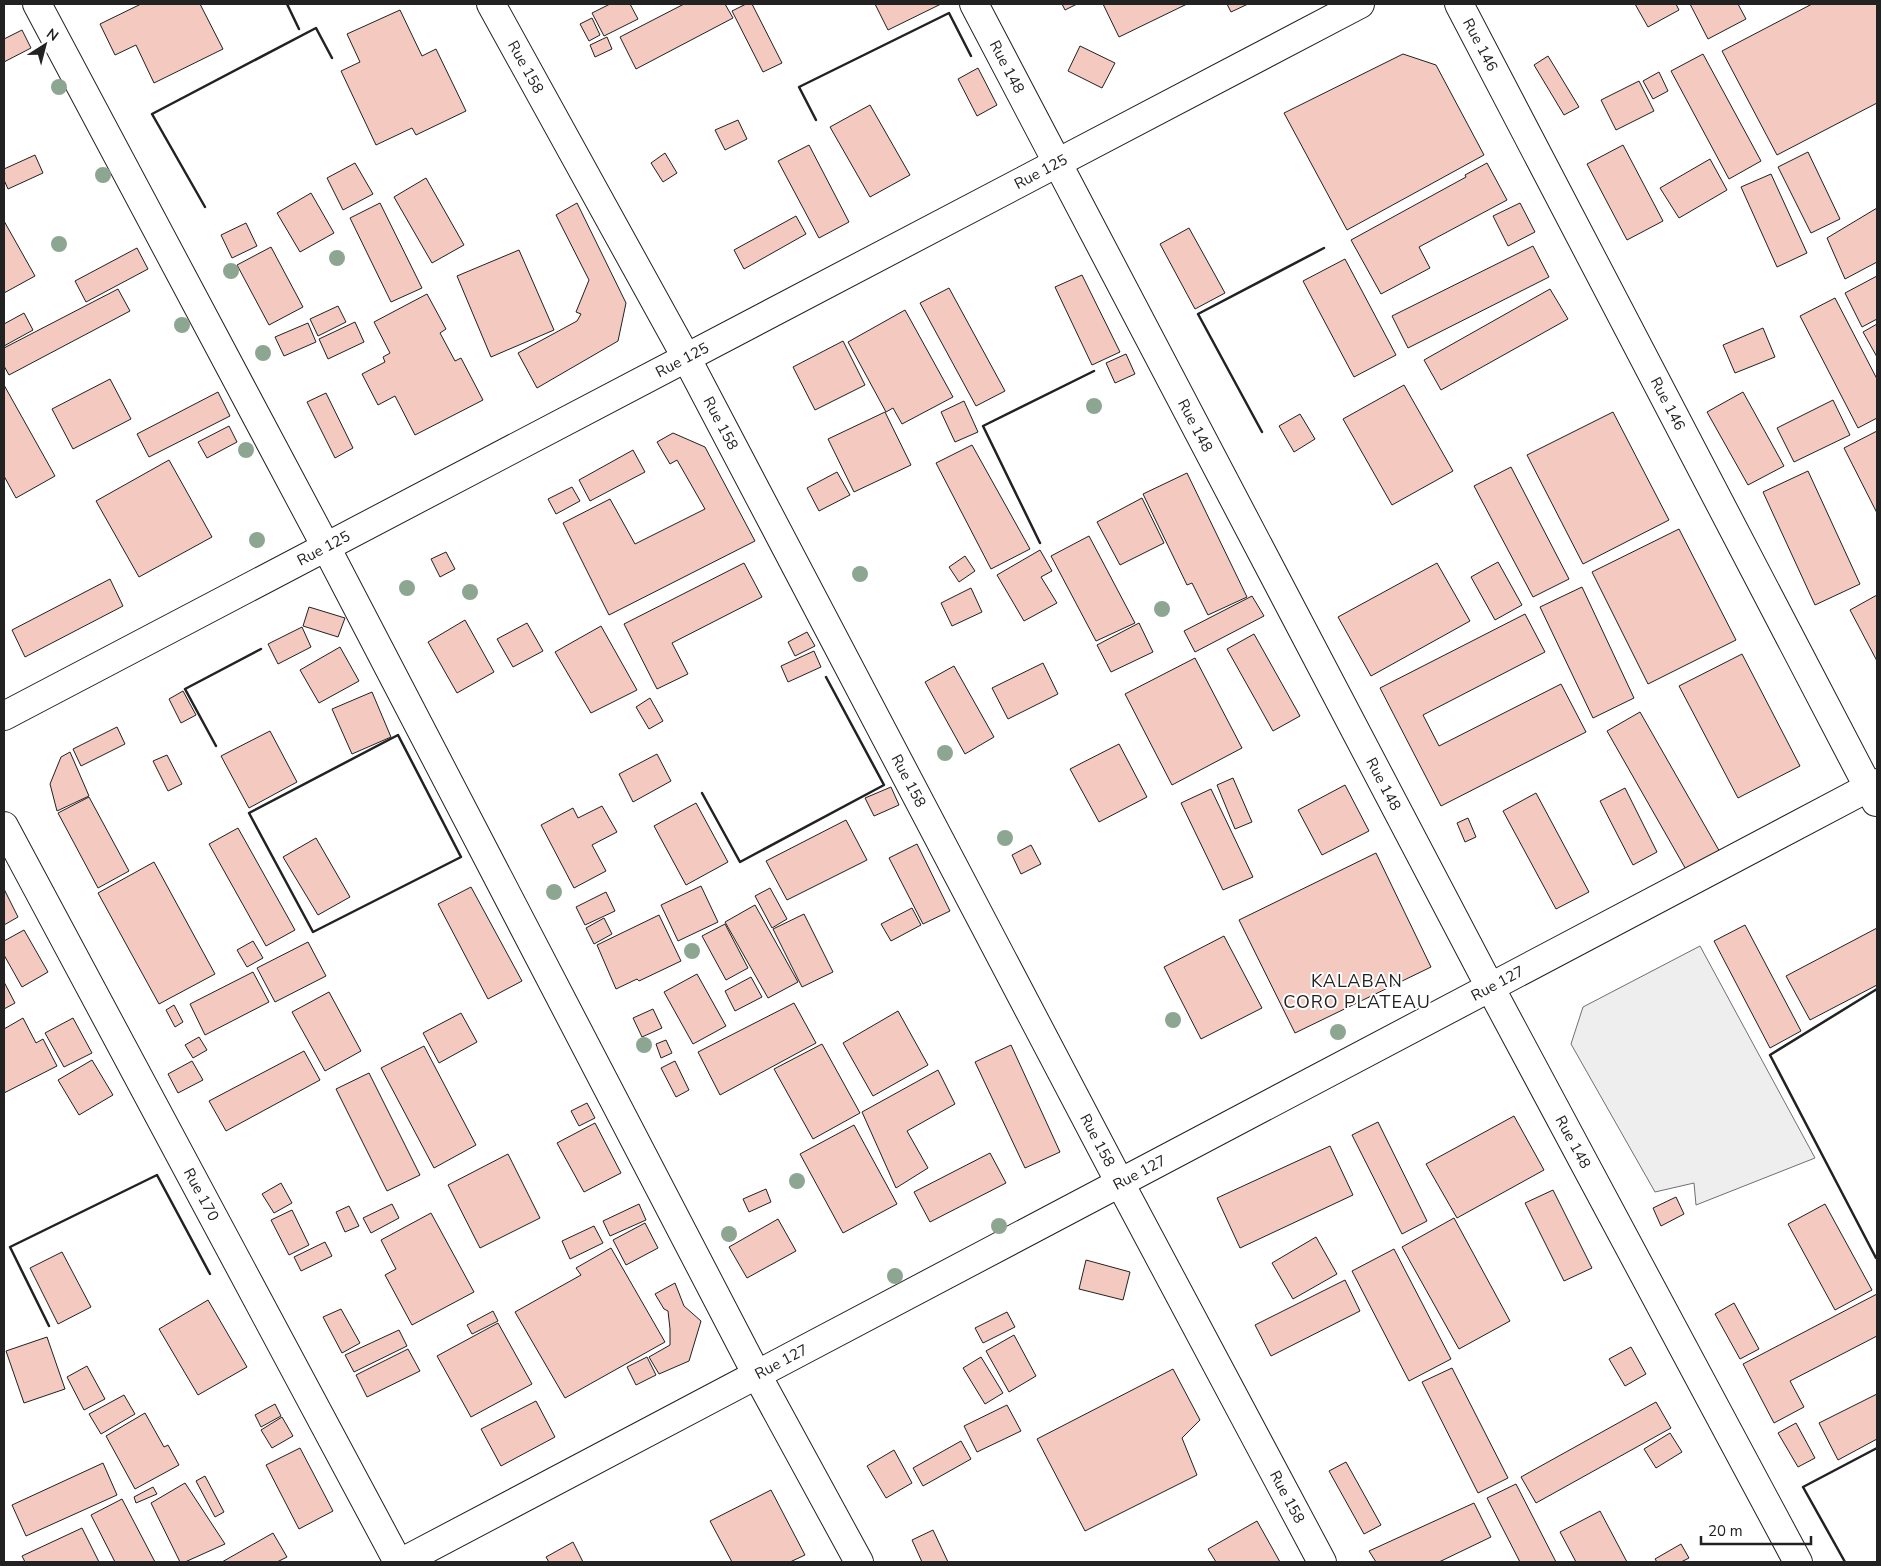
<svg xmlns="http://www.w3.org/2000/svg" width="1881" height="1566" font-family="'Nunito Sans',sans-serif">
	<rect width="100%" height="100%" fill="#fff"/>
	<polygon fill="#eee" stroke="#6f6f6f" points="1700,946 1815,1158 1696,1205 1694,1183 1655,1192 1571,1044 1583,1007"/>
	<g fill="#f3c9c0" stroke="#222">
		<polygon points="141,4 200,4 223,49 154,83 136,45 115,55 100,24"/>
		<polygon points="610,4 630,4 638,19 604,36 592,13"/>
		<polygon points="684,4 725,4 733,18 636,69 620,37"/>
		<polygon points="746,4 752,4 782,63 763,72 732,11"/>
		<polygon points="875,4 941,4 888,30"/>
		<polygon points="1062,4 1077,4 1065,10"/>
		<polygon points="1103,4 1187,4 1119,37"/>
		<polygon points="1227,4 1248,4 1231,12"/>
		<polygon points="1635,4 1676,4 1679,10 1648,27"/>
		<polygon points="1690,4 1738,4 1746,19 1708,39"/>
		<polygon points="1812,4 1877,4 1877,103 1777,155 1722,51"/>
		<polygon points="400,10 422,56 436,49 466,111 416,135 412,128 376,145 341,71 360,62 347,34"/>
		<polygon points="592,18 600,35 589,41 580,24"/>
		<polygon points="22,30 31,48 4,62 4,39"/>
		<polygon points="607,37 612,49 595,57 590,45"/>
		<polygon points="1080,46 1115,63 1102,88 1068,71"/>
		<polygon points="1403,54 1436,65 1484,155 1347,230 1284,113"/>
		<polygon points="1703,54 1761,161 1729,179 1671,71"/>
		<polygon points="1548,56 1579,107 1564,115 1534,65"/>
		<polygon points="978,68 997,105 977,116 958,79"/>
		<polygon points="1659,72 1668,91 1653,99 1643,81"/>
		<polygon points="1639,81 1654,111 1616,130 1601,100"/>
		<polygon points="870,105 910,175 870,197 830,127"/>
		<polygon points="738,120 747,139 725,150 715,130"/>
		<polygon points="809,145 849,222 819,238 778,161"/>
		<polygon points="1623,145 1663,221 1627,240 1587,164"/>
		<polygon points="1808,152 1840,219 1811,233 1778,167"/>
		<polygon points="665,153 677,173 663,182 651,163"/>
		<polygon points="35,155 43,173 8,189 4,180 4,169"/>
		<polygon points="1710,159 1727,190 1679,218 1660,188"/>
		<polygon points="355,163 373,194 343,210 327,178"/>
		<polygon points="1487,163 1507,200 1419,247 1430,268 1381,294 1351,240 1466,177 1465,175"/>
		<polygon points="1771,174 1807,253 1777,267 1741,187"/>
		<polygon points="426,178 464,245 432,263 394,197"/>
		<polygon points="311,193 334,233 300,252 277,213"/>
		<polygon points="380,203 422,288 391,302 350,218"/>
		<polygon points="577,203 626,303 618,341 537,388 518,353 577,321 581,314 576,312 589,280 556,215"/>
		<polygon points="1520,203 1535,232 1508,246 1493,216"/>
		<polygon points="1877,208 1877,262 1845,279 1827,238"/>
		<polygon points="796,216 806,234 744,269 734,250"/>
		<polygon points="4,221 35,276 4,293"/>
		<polygon points="246,223 257,246 232,258 221,235"/>
		<polygon points="1189,228 1225,293 1195,309 1160,244"/>
		<polygon points="1533,246 1549,277 1408,348 1392,316"/>
		<polygon points="271,247 303,307 269,325 237,265"/>
		<polygon points="137,248 148,269 86,302 75,281"/>
		<polygon points="519,250 554,330 491,357 457,276"/>
		<polygon points="1345,259 1396,355 1354,377 1303,281"/>
		<polygon points="1082,275 1120,352 1092,365 1055,287"/>
		<polygon points="1877,276 1877,319 1862,327 1845,293"/>
		<polygon points="949,288 1005,391 976,406 920,303"/>
		<polygon points="118,289 130,311 9,375 4,366 4,348"/>
		<polygon points="1550,289 1568,319 1441,390 1424,360"/>
		<polygon points="427,294 446,329 440,333 455,361 461,358 483,400 415,435 395,396 378,405 362,374 385,362 383,357 390,353 374,322"/>
		<polygon points="1835,298 1877,379 1877,418 1858,428 1800,316"/>
		<polygon points="338,306 346,322 318,336 310,319"/>
		<polygon points="905,310 953,397 902,424 893,408 886,412 848,342"/>
		<polygon points="24,313 33,330 4,346 4,324"/>
		<polygon points="355,322 364,342 328,359 319,339"/>
		<polygon points="308,323 316,342 284,356 275,337"/>
		<polygon points="1877,324 1877,357 1863,332"/>
		<polygon points="1763,328 1775,357 1735,373 1723,345"/>
		<polygon points="843,341 865,385 815,410 793,367"/>
		<polygon points="1126,354 1135,374 1115,383 1106,363"/>
		<polygon points="110,379 131,419 73,449 52,409"/>
		<polygon points="4,385 55,476 16,498 4,476"/>
		<polygon points="1404,385 1453,471 1392,505 1343,419"/>
		<polygon points="218,392 230,416 149,457 137,434"/>
		<polygon points="1743,392 1784,466 1748,485 1707,412"/>
		<polygon points="326,393 353,448 335,458 307,402"/>
		<polygon points="1833,400 1850,435 1794,462 1777,428"/>
		<polygon points="964,401 978,432 955,442 941,412"/>
		<polygon points="885,412 911,465 854,492 828,439"/>
		<polygon points="1613,412 1669,520 1583,564 1527,455"/>
		<polygon points="1300,414 1315,439 1294,452 1279,426"/>
		<polygon points="229,426 237,442 207,458 198,442"/>
		<polygon points="1877,431 1877,513 1844,448"/>
		<polygon points="673,433 705,447 755,541 609,615 563,523 610,499 635,544 705,509 677,460 670,464 657,442"/>
		<polygon points="972,445 1030,549 991,569 936,463"/>
		<polygon points="633,450 645,472 590,501 579,480"/>
		<polygon points="169,460 212,537 139,577 96,501"/>
		<polygon points="1511,467 1569,579 1533,597 1474,486"/>
		<polygon points="1808,471 1860,584 1815,605 1763,492"/>
		<polygon points="837,472 850,495 819,511 807,488"/>
		<polygon points="1187,473 1247,597 1208,615 1192,583 1187,585 1143,494"/>
		<polygon points="572,487 580,501 556,514 548,499"/>
		<polygon points="1142,498 1164,543 1120,565 1097,522"/>
		<polygon points="1679,529 1736,640 1648,684 1592,572"/>
		<polygon points="1089,536 1135,623 1096,641 1051,556"/>
		<polygon points="1040,550 1052,571 1041,577 1057,603 1024,621 997,575"/>
		<polygon points="446,552 455,569 440,577 431,559"/>
		<polygon points="965,556 975,571 959,582 949,567"/>
		<polygon points="1498,562 1522,605 1495,620 1471,577"/>
		<polygon points="744,563 762,597 672,643 688,674 657,689 624,624"/>
		<polygon points="1437,563 1470,621 1371,676 1338,617"/>
		<polygon points="110,579 123,606 25,657 12,630"/>
		<polygon points="1582,587 1634,698 1593,718 1540,607"/>
		<polygon points="971,588 982,612 952,626 941,603"/>
		<polygon points="1877,595 1877,661 1850,610"/>
		<polygon points="1252,596 1264,616 1195,652 1184,631"/>
		<polygon points="309,607 345,618 338,637 303,626"/>
		<polygon points="1525,614 1545,652 1423,715 1439,746 1561,684 1586,732 1441,806 1380,688"/>
		<polygon points="465,620 494,672 457,693 428,642"/>
		<polygon points="527,623 543,651 513,667 497,639"/>
		<polygon points="1139,623 1153,652 1111,672 1097,645"/>
		<polygon points="601,626 637,690 591,713 555,652"/>
		<polygon points="302,627 311,647 278,664 268,644"/>
		<polygon points="807,632 815,646 795,656 788,642"/>
		<polygon points="1254,634 1300,716 1273,731 1227,649"/>
		<polygon points="340,647 359,681 319,703 300,670"/>
		<polygon points="814,651 821,667 788,682 781,666"/>
		<polygon points="1742,654 1800,766 1738,798 1679,686"/>
		<polygon points="1195,658 1242,748 1172,785 1125,694"/>
		<polygon points="1043,663 1058,694 1008,719 992,688"/>
		<polygon points="954,666 994,737 965,754 925,682"/>
		<polygon points="183,691 196,715 181,723 169,699"/>
		<polygon points="372,692 391,737 352,754 332,709"/>
		<polygon points="650,698 663,721 649,729 636,707"/>
		<polygon points="1640,712 1721,854 1688,873 1607,731"/>
		<polygon points="117,727 125,744 81,766 73,749"/>
		<polygon points="270,731 297,782 249,808 221,756"/>
		<polygon points="1119,744 1147,797 1099,822 1070,769"/>
		<polygon points="70,752 89,796 57,811 50,784 61,757"/>
		<polygon points="657,754 671,781 633,802 619,774"/>
		<polygon points="167,755 182,784 168,791 153,761"/>
		<polygon points="1233,778 1252,822 1235,829 1217,785"/>
		<polygon points="1345,785 1369,831 1322,855 1298,810"/>
		<polygon points="891,787 899,805 874,816 865,798"/>
		<polygon points="1625,788 1657,852 1633,865 1600,801"/>
		<polygon points="1211,789 1253,877 1223,890 1181,803"/>
		<polygon points="1536,793 1589,892 1556,909 1503,811"/>
		<polygon points="89,797 129,871 98,888 58,813"/>
		<polygon points="696,803 728,862 686,885 654,826"/>
		<polygon points="602,806 617,832 592,845 606,871 574,888 541,825 573,808 578,818"/>
		<polygon points="1468,818 1476,837 1465,842 1457,823"/>
		<polygon points="846,820 867,860 787,900 766,861"/>
		<polygon points="238,828 295,930 266,946 209,844"/>
		<polygon points="316,838 350,897 318,915 283,857"/>
		<polygon points="917,844 950,911 923,924 889,858"/>
		<polygon points="1031,845 1041,864 1021,874 1012,855"/>
		<polygon points="1376,853 1431,967 1295,1033 1239,920"/>
		<polygon points="154,862 215,974 159,1004 98,893"/>
		<polygon points="701,886 718,922 678,941 661,905"/>
		<polygon points="471,887 522,981 488,999 438,904"/>
		<polygon points="770,888 787,919 772,928 755,896"/>
		<polygon points="4,889 18,917 4,925"/>
		<polygon points="606,892 615,911 585,925 576,907"/>
		<polygon points="755,905 798,982 768,998 725,922"/>
		<polygon points="912,908 921,925 891,941 881,924"/>
		<polygon points="804,914 833,972 802,987 773,929"/>
		<polygon points="659,915 681,961 639,981 637,979 616,989 597,945"/>
		<polygon points="604,918 612,934 594,944 586,928"/>
		<polygon points="725,924 748,968 726,980 702,936"/>
		<polygon points="1745,925 1801,1031 1770,1048 1714,941"/>
		<polygon points="1877,928 1877,985 1810,1020 1786,976"/>
		<polygon points="24,930 48,972 22,987 4,955 4,941"/>
		<polygon points="1224,936 1262,1008 1201,1039 1164,967"/>
		<polygon points="253,941 263,958 247,967 237,950"/>
		<polygon points="308,942 326,976 275,1002 257,968"/>
		<polygon points="253,972 269,1002 205,1035 190,1004"/>
		<polygon points="697,974 726,1026 693,1044 664,992"/>
		<polygon points="751,977 762,997 735,1011 725,991"/>
		<polygon points="4,982 15,1003 4,1009"/>
		<polygon points="329,992 361,1051 325,1071 292,1012"/>
		<polygon points="794,1003 816,1043 720,1095 698,1052"/>
		<polygon points="174,1005 183,1022 175,1027 166,1010"/>
		<polygon points="653,1009 662,1028 642,1037 633,1018"/>
		<polygon points="898,1011 928,1065 873,1096 843,1043"/>
		<polygon points="461,1013 477,1042 439,1063 423,1033"/>
		<polygon points="23,1018 36,1043 43,1039 57,1066 4,1093 4,1029"/>
		<polygon points="73,1018 92,1053 64,1067 45,1033"/>
		<polygon points="199,1037 207,1050 193,1058 185,1045"/>
		<polygon points="666,1040 672,1053 661,1058 656,1044"/>
		<polygon points="822,1044 860,1113 813,1139 774,1069"/>
		<polygon points="1011,1045 1060,1152 1025,1168 975,1062"/>
		<polygon points="424,1046 476,1145 434,1168 381,1068"/>
		<polygon points="304,1051 320,1080 226,1131 209,1101"/>
		<polygon points="92,1060 113,1095 79,1115 58,1080"/>
		<polygon points="192,1061 203,1080 178,1093 168,1074"/>
		<polygon points="675,1061 689,1090 676,1097 661,1068"/>
		<polygon points="938,1070 955,1104 907,1131 928,1168 896,1188 862,1112"/>
		<polygon points="369,1073 420,1175 387,1191 336,1089"/>
		<polygon points="587,1103 595,1118 579,1126 571,1111"/>
		<polygon points="1514,1116 1544,1170 1457,1218 1426,1164"/>
		<polygon points="1378,1122 1427,1221 1402,1234 1352,1135"/>
		<polygon points="595,1123 621,1173 584,1192 557,1143"/>
		<polygon points="854,1125 897,1204 843,1233 800,1154"/>
		<polygon points="1330,1146 1353,1195 1240,1248 1217,1198"/>
		<polygon points="990,1153 1006,1183 930,1222 914,1192"/>
		<polygon points="508,1154 540,1218 480,1248 448,1185"/>
		<polygon points="281,1183 292,1203 274,1213 262,1194"/>
		<polygon points="766,1189 771,1202 749,1212 743,1199"/>
		<polygon points="1553,1190 1592,1268 1564,1281 1525,1203"/>
		<polygon points="1676,1197 1684,1214 1661,1226 1653,1208"/>
		<polygon points="392,1204 399,1218 371,1233 363,1218"/>
		<polygon points="639,1204 646,1220 610,1236 603,1221"/>
		<polygon points="1825,1204 1872,1290 1835,1310 1788,1224"/>
		<polygon points="349,1206 359,1226 345,1232 336,1212"/>
		<polygon points="292,1210 309,1245 289,1255 271,1220"/>
		<polygon points="431,1213 474,1292 412,1325 385,1275 396,1269 381,1240"/>
		<polygon points="1454,1218 1510,1321 1459,1349 1402,1247"/>
		<polygon points="778,1219 796,1251 747,1278 729,1247"/>
		<polygon points="645,1223 658,1248 626,1265 613,1240"/>
		<polygon points="594,1226 603,1243 570,1259 562,1241"/>
		<polygon points="1316,1237 1337,1274 1293,1299 1272,1263"/>
		<polygon points="325,1242 332,1256 301,1271 294,1257"/>
		<polygon points="611,1248 665,1342 565,1398 515,1312 581,1275 576,1268"/>
		<polygon points="1394,1249 1451,1359 1409,1381 1352,1271"/>
		<polygon points="62,1252 91,1307 58,1324 30,1268"/>
		<polygon points="1086,1260 1130,1272 1123,1300 1079,1289"/>
		<polygon points="1345,1280 1360,1311 1271,1356 1255,1325"/>
		<polygon points="675,1283 684,1306 701,1321 689,1361 659,1374 649,1357 670,1345 670,1329 668,1311 664,1309 655,1294"/>
		<polygon points="1877,1294 1877,1336 1790,1381 1804,1407 1774,1423 1743,1364"/>
		<polygon points="208,1300 247,1367 198,1395 159,1329"/>
		<polygon points="1734,1303 1759,1349 1740,1359 1715,1314"/>
		<polygon points="341,1309 360,1343 342,1353 323,1317"/>
		<polygon points="493,1311 498,1321 472,1334 467,1325"/>
		<polygon points="1007,1312 1015,1327 983,1343 975,1328"/>
		<polygon points="498,1323 532,1384 471,1417 437,1356"/>
		<polygon points="399,1330 407,1346 354,1372 345,1355"/>
		<polygon points="1014,1335 1036,1376 1009,1392 986,1351"/>
		<polygon points="47,1337 65,1389 24,1403 6,1351"/>
		<polygon points="1631,1347 1646,1374 1625,1386 1609,1359"/>
		<polygon points="408,1349 420,1371 367,1397 356,1375"/>
		<polygon points="647,1357 656,1375 636,1385 627,1367"/>
		<polygon points="981,1357 1003,1393 985,1404 963,1368"/>
		<polygon points="87,1366 105,1399 84,1410 67,1377"/>
		<polygon points="1452,1368 1508,1478 1478,1493 1422,1382"/>
		<polygon points="1173,1369 1200,1420 1182,1438 1197,1475 1085,1531 1037,1439"/>
		<polygon points="1877,1394 1877,1439 1838,1460 1819,1423"/>
		<polygon points="124,1395 135,1414 101,1434 89,1414"/>
		<polygon points="536,1401 555,1437 501,1466 481,1429"/>
		<polygon points="1656,1402 1671,1428 1536,1503 1521,1477"/>
		<polygon points="275,1404 281,1416 261,1427 255,1415"/>
		<polygon points="1007,1405 1021,1431 977,1452 964,1426"/>
		<polygon points="145,1413 164,1447 168,1445 179,1465 135,1489 106,1436"/>
		<polygon points="282,1417 293,1436 272,1448 261,1430"/>
		<polygon points="1796,1423 1815,1458 1798,1467 1778,1433"/>
		<polygon points="1670,1433 1682,1452 1656,1468 1644,1449"/>
		<polygon points="961,1441 971,1459 923,1486 913,1468"/>
		<polygon points="300,1448 333,1511 299,1529 266,1465"/>
		<polygon points="894,1450 912,1483 886,1498 867,1466"/>
		<polygon points="1346,1462 1381,1525 1364,1534 1329,1471"/>
		<polygon points="103,1463 117,1495 26,1536 12,1505"/>
		<polygon points="205,1476 224,1512 215,1517 196,1481"/>
		<polygon points="185,1483 225,1544 185,1562 180,1562 151,1503"/>
		<polygon points="1516,1484 1556,1562 1520,1562 1487,1498"/>
		<polygon points="153,1487 157,1494 136,1503 134,1497"/>
		<polygon points="771,1490 805,1555 790,1562 732,1562 710,1521"/>
		<polygon points="122,1499 155,1562 115,1562 91,1515"/>
		<polygon points="1474,1503 1491,1537 1439,1562 1376,1562 1369,1551"/>
		<polygon points="1600,1511 1627,1562 1576,1562 1560,1532"/>
		<polygon points="1257,1521 1280,1562 1216,1562 1208,1549"/>
		<polygon points="82,1528 99,1562 25,1562 22,1556"/>
		<polygon points="933,1530 948,1562 922,1562 912,1540"/>
		<polygon points="273,1533 287,1557 277,1562 222,1562"/>
		<polygon points="573,1542 583,1562 549,1562 546,1557"/>
		<polygon points="1681,1544 1689,1558 1681,1562 1657,1562 1655,1559"/>
	</g>
	<g fill="none" stroke-linecap="round" stroke-linejoin="round">
		<g stroke="#222" stroke-width="30">
			<g id="street">
				<polyline points="37,4 326,547 757,1375 859,1562"/>
				<path id="s1" d="M491 4 687 359 1120 1183 1322 1562"/>
				<path id="s2" d="M974 4 1490 987 1798 1562"/>
				<path id="s3" d="M1459 4 1876 802"/>
				<path id="s4" d="M4 716 1360 4"/>
				<path id="s5" d="M4 826 398 1562"/>
				<path id="s6" d="M402 1562 1877 783"/>
			</g>
		</g>
		<use href="#street" stroke="#fff" stroke-width="28"/>
		<g stroke="#222" stroke-width="2.5">
			<polyline points="287,4 299,29"/>
			<polyline points="816,120 799,87 949,13 971,56"/>
			<polyline points="205,207 152,114 316,28 332,58"/>
			<polyline points="1262,432 1198,314 1324,248"/>
			<polyline points="1040,543 983,426 1094,371"/>
			<polygon points="398,735 461,857 313,932 249,813"/>
			<polyline points="216,746 185,689 261,649"/>
			<polyline points="702,793 740,862 884,785 826,677"/>
			<polyline points="1876,1258 1770,1055 1877,989"/>
			<polyline points="49,1326 10,1247 157,1175 210,1274"/>
			<polyline points="1845,1562 1803,1487 1877,1448"/>
		</g>
	</g>
	<g fill="#8da692">
		<circle cx="59" cy="87" r="8"/>
		<circle cx="103" cy="175" r="8"/>
		<circle cx="59" cy="244" r="8"/>
		<circle cx="337" cy="258" r="8"/>
		<circle cx="231" cy="271" r="8"/>
		<circle cx="182" cy="325" r="8"/>
		<circle cx="263" cy="353" r="8"/>
		<circle cx="1094" cy="406" r="8"/>
		<circle cx="246" cy="450" r="8"/>
		<circle cx="257" cy="540" r="8"/>
		<circle cx="860" cy="574" r="8"/>
		<circle cx="407" cy="588" r="8"/>
		<circle cx="470" cy="592" r="8"/>
		<circle cx="1162" cy="609" r="8"/>
		<circle cx="945" cy="753" r="8"/>
		<circle cx="1005" cy="838" r="8"/>
		<circle cx="554" cy="892" r="8"/>
		<circle cx="692" cy="951" r="8"/>
		<circle cx="1173" cy="1020" r="8"/>
		<circle cx="1338" cy="1032" r="8"/>
		<circle cx="644" cy="1045" r="8"/>
		<circle cx="797" cy="1181" r="8"/>
		<circle cx="999" cy="1226" r="8"/>
		<circle cx="729" cy="1234" r="8"/>
		<circle cx="895" cy="1276" r="8"/>
	</g>
	<g text-anchor="middle" stroke-width="4" stroke-linejoin="round" paint-order="stroke">
		<g font-size="15" fill="#222" stroke="#fff">
			<text dy="5" stroke="none"><textPath href="#s3" startOffset="46">Rue 146</textPath></text>
			<text dy="5" stroke="none"><textPath href="#s2" startOffset="71">Rue 148</textPath></text>
			<text dy="5" stroke="none"><textPath href="#s1" startOffset="72">Rue 158</textPath></text>
			<text dy="5" stroke="none"><textPath href="#s4" startOffset="1171">Rue 125</textPath></text>
			<text dy="5" stroke="none"><textPath href="#s4" startOffset="766">Rue 125</textPath></text>
			<text dy="5" stroke="none"><textPath href="#s3" startOffset="451">Rue 146</textPath></text>
			<text dy="5" stroke="none"><textPath href="#s1" startOffset="478">Rue 158</textPath></text>
			<text dy="5" stroke="none"><textPath href="#s2" startOffset="476">Rue 148</textPath></text>
			<text dy="5" stroke="none"><textPath href="#s4" startOffset="361">Rue 125</textPath></text>
			<text dy="5" stroke="none"><textPath href="#s1" startOffset="882">Rue 158</textPath></text>
			<text dy="5" stroke="none"><textPath href="#s2" startOffset="881">Rue 148</textPath></text>
			<text dy="5" stroke="none"><textPath href="#s6" startOffset="1239">Rue 127</textPath></text>
			<text dy="5" stroke="none"><textPath href="#s1" startOffset="1288">Rue 158</textPath></text>
			<text dy="5" stroke="none"><textPath href="#s2" startOffset="1286">Rue 148</textPath></text>
			<text dy="5" stroke="none"><textPath href="#s6" startOffset="834">Rue 127</textPath></text>
			<text dy="5" stroke="none"><textPath href="#s5" startOffset="418">Rue 170</textPath></text>
			<text dy="5" stroke="none"><textPath href="#s6" startOffset="429">Rue 127</textPath></text>
			<text dy="5" stroke="none"><textPath href="#s1" startOffset="1692">Rue 158</textPath></text>
		</g>
		<g font-size="18" letter-spacing="1" fill="#222" stroke="#fff">
			<text x="1357" y="987">KALABAN<tspan x="1357" dy="21">CORO PLATEAU</tspan></text>
		</g>
	</g>
	<rect width="1881" height="1566" fill="none" stroke="#222222" stroke-width="10"/>
	<g transform="translate(45 45) rotate(36)" stroke="#ffffff" stroke-width="4" paint-order="stroke">
	<path d="M0-4L9 19L0 12L-9 19Z" fill="#222222"/>
	<text y="-8" font-size="14" font-weight="bold" text-anchor="middle" fill="#222222">N</text>
	</g>
	<path d="M1701 1536v8h110v-8" fill="none" stroke="#222222" stroke-width="2.5"/>
	<text x="1708" y="1536" font-size="15" fill="#222222" stroke="#ffffff" stroke-width="4" paint-order="stroke">20 m</text>
</svg>
